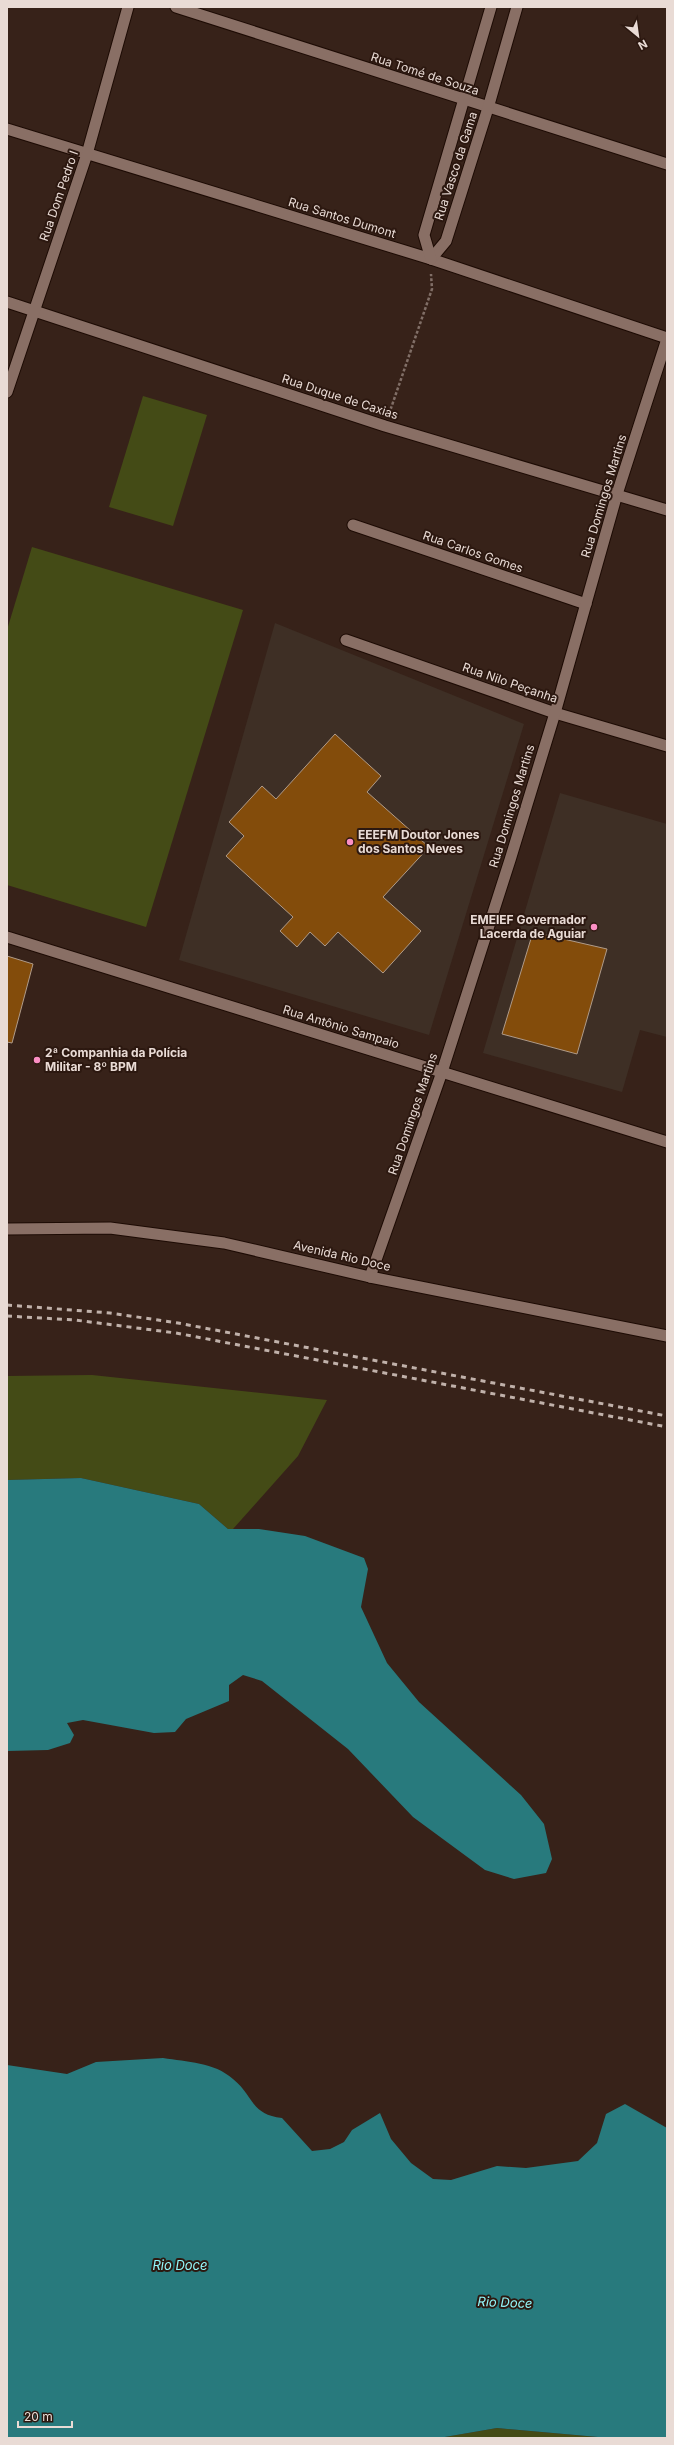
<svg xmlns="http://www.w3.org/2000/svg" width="674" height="2445" font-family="Inter,sans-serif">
	<rect width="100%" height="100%" fill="#372219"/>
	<g fill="#3e2f25">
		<polygon points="275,623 524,724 429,1035 179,960"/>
		<polygon points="560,793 667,824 667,1037 640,1030 622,1092 483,1053"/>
	</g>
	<g fill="#444b16">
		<polygon points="143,396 207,415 173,526 109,507"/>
		<polygon points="32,547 243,610 146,927 7,885 7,630"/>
		<polygon points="92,1375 327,1400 298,1456 233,1529 228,1529 199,1504 81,1478 7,1480 7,1376"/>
		<polygon points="497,2428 609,2438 439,2438"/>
	</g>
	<g fill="#287a7d">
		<polygon points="81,1478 199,1504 228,1529 259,1529 305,1536 364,1558 368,1569 361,1607 387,1663 419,1702 521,1795 544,1824 552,1859 546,1873 514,1879 485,1870 413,1817 348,1749 262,1681 243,1675 229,1685 229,1701 186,1719 175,1732 154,1733 83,1720 67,1723 74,1735 70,1743 48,1750 7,1751 7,1480"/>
		<path d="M163 2058C187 2062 214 2062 233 2079 254 2096 250 2114 282 2118L312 2151 330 2149 344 2142 352 2130 380 2113 391 2139 411 2163 433 2179 451 2180 497 2166 526 2168 578 2161 597 2143 606 2114 625 2104 667 2128V2438H609L497 2428 439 2438H7V2065L67 2074 96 2062Z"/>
	</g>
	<g fill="#834c0b" stroke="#b09b89">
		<polygon points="335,734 381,776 367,792 429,847 383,897 421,931 383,973 338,932 325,946 310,932 297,947 280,931 293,917 226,856 244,836 229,822 262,786 276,799"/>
		<polygon points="533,932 607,949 577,1054 502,1034"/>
		<polygon points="7,956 33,964 12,1043 7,1042"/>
	</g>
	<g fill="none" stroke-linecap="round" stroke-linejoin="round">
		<g stroke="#1d0b04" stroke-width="13">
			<g id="minor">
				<polyline points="176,7 667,164"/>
				<polyline points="7,129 431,259 667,338"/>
				<polyline points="431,259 446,241 488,108 517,7"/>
				<polyline points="431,259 424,235 491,7"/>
				<polyline points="7,302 385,426 667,510"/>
				<polyline points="7,392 87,154 128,7"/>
				<polyline points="353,525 586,604"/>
				<polyline points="346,640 555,713 667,746"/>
				<polyline points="7,937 667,1142"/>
				<polyline points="370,1277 442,1072 510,860 555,713 617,494 667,339"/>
			</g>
		</g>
		<g stroke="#1d0b04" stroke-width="13">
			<polyline id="tertiary" points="7,1229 110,1228 224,1243 370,1277 667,1336"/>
		</g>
		<polyline stroke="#816f67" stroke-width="2.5" stroke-dasharray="3 2" stroke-linecap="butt" points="389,414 432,289 431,274"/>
		<use href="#minor" stroke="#896f65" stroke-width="11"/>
		<use href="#tertiary" stroke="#896f65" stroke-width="11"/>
		<g stroke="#c0b1aa" stroke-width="3" stroke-dasharray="5 5" stroke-linecap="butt">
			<polyline points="7,1305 110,1313 178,1323 667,1416"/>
			<polyline points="7,1316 75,1320 176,1333 667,1427"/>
		</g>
	</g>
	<g fill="#fb8fc4" stroke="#2c1810" stroke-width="1.5">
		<circle cx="350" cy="842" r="4"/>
		<circle cx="594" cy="927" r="4"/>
		<circle cx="37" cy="1060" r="4"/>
	</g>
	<g text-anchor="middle" stroke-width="4" stroke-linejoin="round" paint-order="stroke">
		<g font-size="12" fill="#e9dbd5" stroke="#2c1810">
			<text transform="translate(425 74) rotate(18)" y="4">Rua Tomé de Souza</text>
			<text transform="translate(456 166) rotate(-72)" y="4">Rua Vasco da Gama</text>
			<text transform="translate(59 196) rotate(-71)" y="4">Rua Dom Pedro I</text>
			<text transform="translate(342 218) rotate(17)" y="4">Rua Santos Dumont</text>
			<text transform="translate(340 397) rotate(18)" y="4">Rua Duque de Caxias</text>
			<text transform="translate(604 496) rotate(-73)" y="4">Rua Domingos Martins</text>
			<text transform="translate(473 552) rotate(19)" y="4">Rua Carlos Gomes</text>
			<text transform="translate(510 683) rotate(19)" y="4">Rua Nilo Peçanha</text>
			<text transform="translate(512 806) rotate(-73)" y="4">Rua Domingos Martins</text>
			<text transform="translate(341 1027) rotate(17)" y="4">Rua Antônio Sampaio</text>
			<text transform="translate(413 1114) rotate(-71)" y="4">Rua Domingos Martins</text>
			<text transform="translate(342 1256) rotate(13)" y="4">Avenida Rio Doce</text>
		</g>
		<g font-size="12" font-weight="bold" fill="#e9dbd5" stroke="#2c1810" text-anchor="start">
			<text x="358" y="839">EEEFM Doutor Jones<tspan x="358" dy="14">dos Santos Neves</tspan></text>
			<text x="586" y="924" text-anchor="end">EMEIEF Governador<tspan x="586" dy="14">Lacerda de Aguiar</tspan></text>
			<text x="45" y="1057">2ª Companhia da Polícia<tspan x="45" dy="14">Militar - 8º BPM</tspan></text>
		</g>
		<g font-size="13" font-style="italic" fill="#93f8fb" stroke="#2c1810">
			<text x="180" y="2270">Rio Doce</text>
			<text transform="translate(505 2302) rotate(2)" y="5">Rio Doce</text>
		</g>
	</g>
	<rect width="674" height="2445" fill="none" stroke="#e9dbd5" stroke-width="16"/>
	<g transform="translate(638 36) rotate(151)" stroke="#2c1810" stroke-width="3" paint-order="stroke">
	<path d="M0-3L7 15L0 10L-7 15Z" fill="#e9dbd5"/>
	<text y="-6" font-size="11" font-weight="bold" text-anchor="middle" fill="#e9dbd5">N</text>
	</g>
	<path d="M18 2421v6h54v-6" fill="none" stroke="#e9dbd5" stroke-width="2"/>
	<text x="24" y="2421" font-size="12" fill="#e9dbd5" stroke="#2c1810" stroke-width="3" paint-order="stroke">20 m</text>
</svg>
